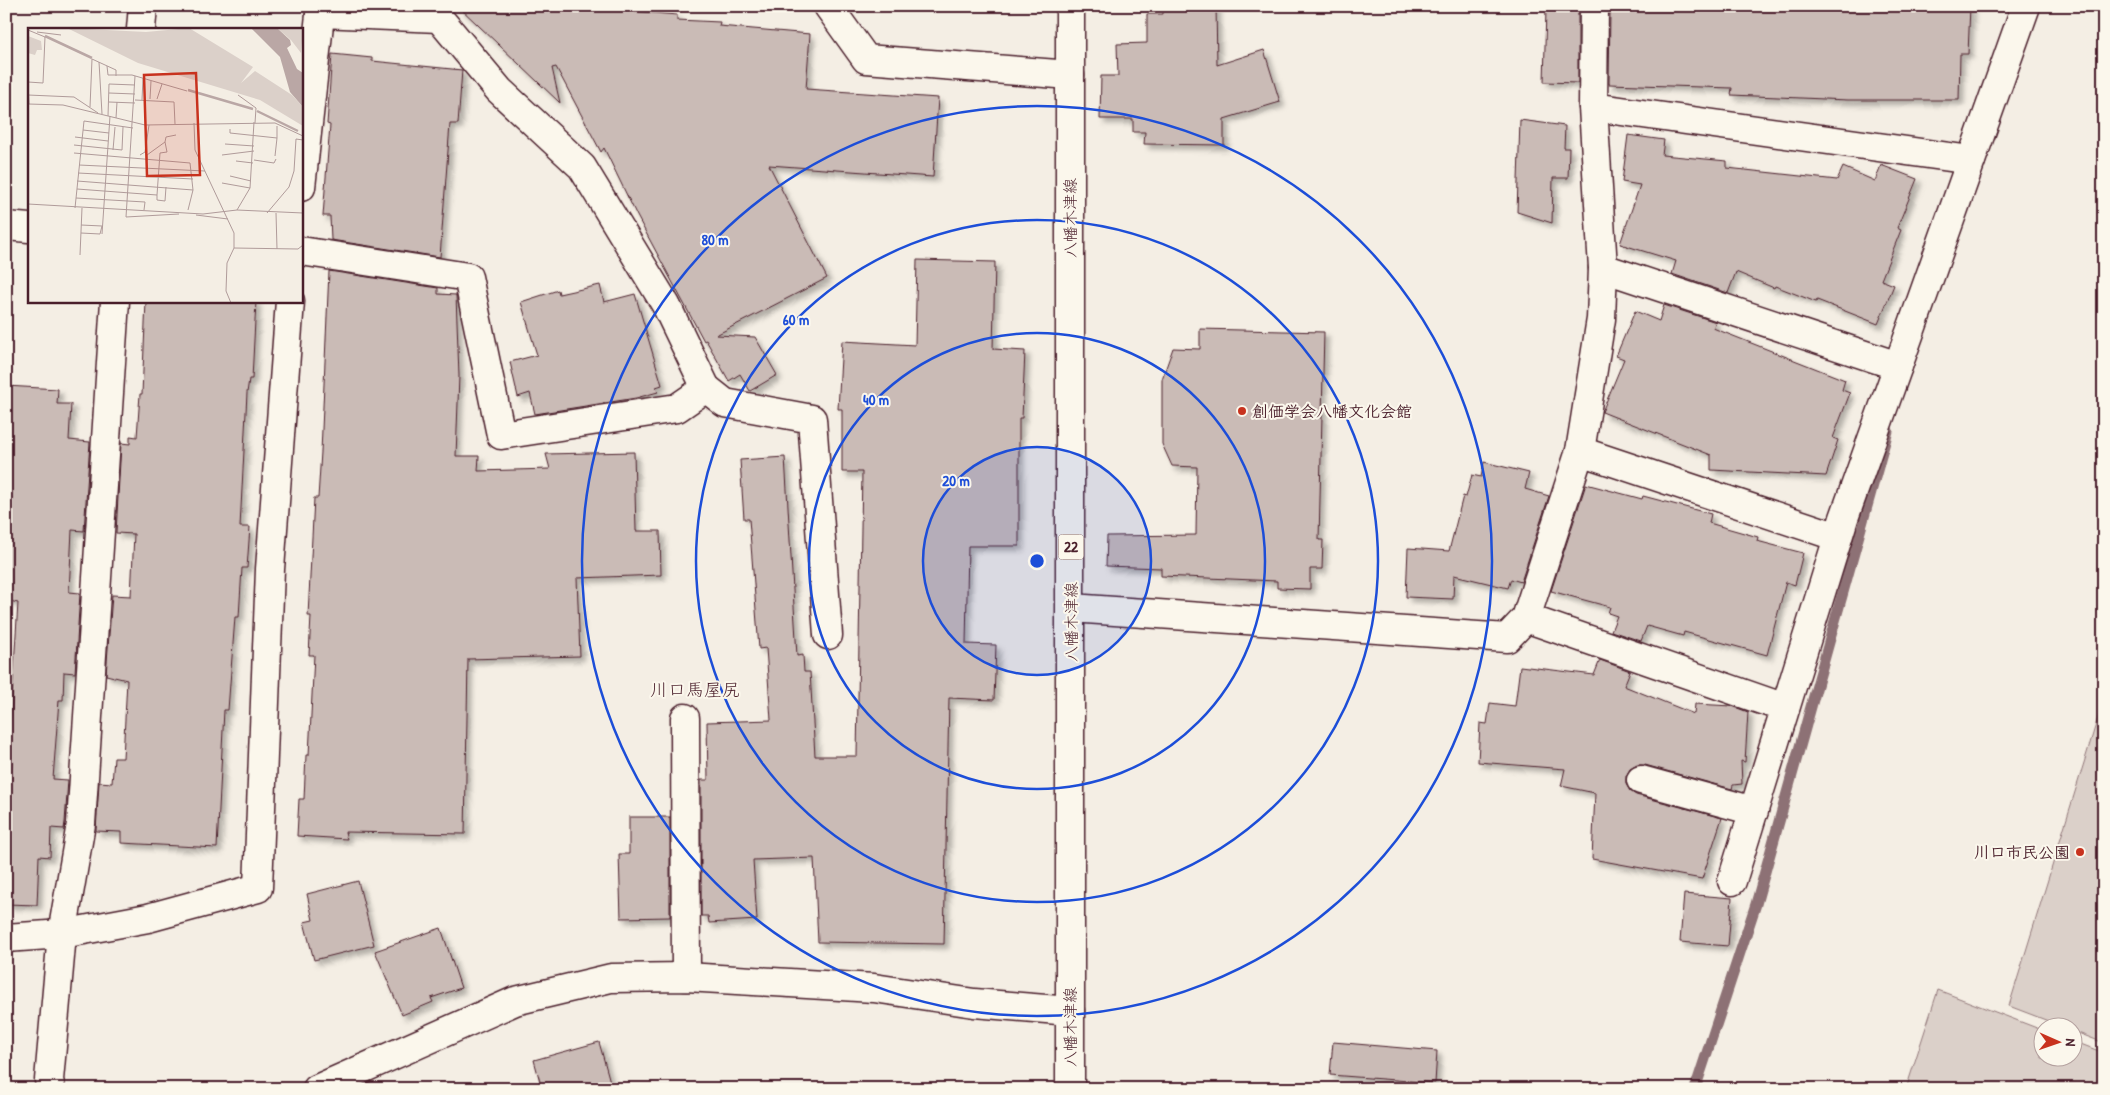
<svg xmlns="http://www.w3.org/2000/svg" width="2110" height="1095" font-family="'Patrick Hand','Klee One',sans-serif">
	<defs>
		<filter id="shadow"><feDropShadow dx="4.5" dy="4.5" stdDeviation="2.5" flood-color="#0004"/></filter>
	</defs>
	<rect width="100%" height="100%" fill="#f4eee4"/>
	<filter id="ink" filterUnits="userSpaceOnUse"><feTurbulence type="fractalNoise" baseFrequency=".02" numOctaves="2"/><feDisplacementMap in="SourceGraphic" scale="10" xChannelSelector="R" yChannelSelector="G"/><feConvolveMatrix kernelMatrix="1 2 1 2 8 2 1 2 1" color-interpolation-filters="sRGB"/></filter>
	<g filter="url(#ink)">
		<g fill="#dbd0c9" stroke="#92787a">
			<polygon points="2104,698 2104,1043 2073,1031 2072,1028 2064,1027 2009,1006"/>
			<polygon points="1938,990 2042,1030 2042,1058 2072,1058 2073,1041 2104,1053 2104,1089 1906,1089"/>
		</g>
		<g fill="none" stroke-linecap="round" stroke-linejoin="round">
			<polyline stroke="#8d7174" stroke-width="11" points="1695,1089 1756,904 1888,431"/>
		</g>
		<g fill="#cabbb6" stroke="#4a1f2b" filter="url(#shadow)">
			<polygon points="458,6 572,6 677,15 677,20 720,22 719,26 810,34 806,89 938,98 933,177 769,165 827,278 716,335 755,337 777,375 750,391 740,374 729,381 706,340 704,341 637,216 604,148 601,152 556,67 552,68 560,103"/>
			<polygon points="1163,6 1216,6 1217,65 1264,50 1280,102 1224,119 1224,145 1144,144 1145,132 1133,132 1133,119 1100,119 1101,76 1118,76 1117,44 1147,43 1147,14 1163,14"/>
			<polygon points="1625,6 1970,6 1968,54 1960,54 1959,100 1848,100 1731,95 1732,88 1609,84 1610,12 1624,12"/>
			<polygon points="1546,9 1578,10 1578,83 1544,82"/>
			<polygon points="332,54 372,58 372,61 462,70 458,124 450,124 440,257 331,240 330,216 323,216 330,125 327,124"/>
			<polygon points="1520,120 1565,126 1564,148 1569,148 1568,178 1553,178 1552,223 1517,212"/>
			<polygon points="1628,135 1664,140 1662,155 1727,161 1727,168 1837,180 1843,167 1875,181 1881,165 1917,179 1897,228 1901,230 1881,280 1894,285 1878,324 1817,300 1816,302 1775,286 1774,288 1736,272 1728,293 1672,274 1676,261 1620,244 1640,185 1622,182"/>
			<polygon points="917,260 995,262 993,349 1025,351 1022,418 1019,418 1019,546 968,546 966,644 996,645 994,700 949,698 944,944 818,942 814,858 753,860 757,920 709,923 708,916 701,916 701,780 708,780 707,722 771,720 766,648 759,649 749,519 744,519 740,460 785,457 797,656 803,655 804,672 810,672 815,756 857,756 862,472 842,472 842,409 838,409 842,341 915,345"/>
			<polygon points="329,271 438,288 438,294 456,295 459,376 456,456 479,456 478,471 550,469 546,454 634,452 636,531 660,531 661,575 577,578 580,656 468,659 465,834 345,832 347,839 297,836 299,799 304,799 306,755 309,755 314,655 309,655 311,616 308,616 314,498 318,498 321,452"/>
			<polygon points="600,285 604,302 635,294 662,385 656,387 658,392 636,398 535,414 530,393 518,397 510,362 537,355 521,302 558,290 559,294"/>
			<polygon points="146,301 256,301 252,379 249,379 247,393 240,527 250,527 247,568 242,568 239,617 235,617 228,710 224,710 217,848 121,843 121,832 96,831 99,782 112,783 114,758 123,758 127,680 106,675 112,595 131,596 134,534 116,533 121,443 130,444 130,436 137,437 140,394 142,394"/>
			<polygon points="1664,305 1716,322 1713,328 1845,380 1842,390 1850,393 1833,438 1838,440 1826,476 1711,470 1711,455 1602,412 1624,359 1616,356 1635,311 1659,321"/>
			<polygon points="1200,329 1324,332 1319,540 1323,540 1322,569 1310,569 1310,589 1277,588 1277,581 1161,576 1161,568 1106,566 1107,536 1196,535 1197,467 1172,466 1162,444 1162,379 1173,348 1200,349"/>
			<polygon points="6,386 58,389 57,404 71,404 69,440 90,442 84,531 72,530 69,592 80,593 75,673 64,672 63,700 59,700 53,779 68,780 65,822 64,829 51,828 50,857 39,856 37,905 6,904 6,818 8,818 12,761 8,760 18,603 6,600"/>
			<polygon points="1484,462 1529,473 1525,489 1549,496 1521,582 1511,579 1508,588 1454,575 1453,599 1406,597 1408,548 1449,551 1463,496 1466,497 1472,475 1481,477"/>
			<polygon points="1586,484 1642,499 1643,496 1711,514 1709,523 1758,537 1757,541 1803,553 1795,585 1786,582 1767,655 1684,632 1683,636 1647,626 1641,641 1611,631 1617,616 1608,613 1610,607 1551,591"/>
			<polygon points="1600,660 1630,671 1624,686 1694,714 1695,704 1732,706 1748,712 1745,762 1741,761 1742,784 1733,785 1732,789 1645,765 1637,765 1630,769 1626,776 1626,784 1630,791 1636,795 1722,818 1702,879 1592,859 1595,793 1561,786 1565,769 1478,762 1480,723 1487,724 1490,703 1515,706 1520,666 1594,675"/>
			<polygon points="629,817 670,817 670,917 621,918 619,854 629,854"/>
			<polygon points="358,881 374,945 314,960 304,922 313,920 307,894"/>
			<polygon points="1684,894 1732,898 1728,946 1680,942"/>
			<polygon points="441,928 461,988 431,998 433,1002 402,1015 375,951"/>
			<polygon points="599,1042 612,1089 542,1089 534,1060"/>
			<polygon points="1333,1042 1437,1051 1435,1083 1330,1075"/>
		</g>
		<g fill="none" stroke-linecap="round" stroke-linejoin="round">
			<g stroke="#4a1f2b" stroke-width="31">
				<g id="street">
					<polyline points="828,6 866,59 1070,75"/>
					<polyline points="141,29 143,6"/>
					<polyline points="1593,107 1971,160"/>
					<polyline points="301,187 321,6"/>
					<polyline points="6,226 29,228"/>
					<polyline points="301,251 468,277 501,435 677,408 706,388 666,305 582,167 499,90 439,18 320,13"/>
					<polyline points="1603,268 1898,366"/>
					<polyline points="706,388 725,403 812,419 828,635"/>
					<polyline points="1580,451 1838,537"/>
					<polyline points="1071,608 1507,638 1526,618 1580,451 1601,319 1603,268 1593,107 1594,6"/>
					<polyline points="1526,618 1785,708"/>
					<polyline points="685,718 686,977"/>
					<polyline points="1641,780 1754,811"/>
					<polyline points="1732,881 1844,518 2026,6"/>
					<polyline points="6,938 62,934 148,918 258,888 270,569 290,301"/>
					<polyline points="51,1089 49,1080 62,934 81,824 115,301"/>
				</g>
			</g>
			<g stroke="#4a1f2b" stroke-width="31">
				<polyline id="secondary" points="317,1089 515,1001 611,978 686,977 874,988 974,1003 1070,1011"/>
			</g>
			<g stroke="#4a1f2b" stroke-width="31">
				<polyline id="primary" points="1070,6 1070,1089"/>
			</g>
			<use href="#street" stroke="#fbf7ec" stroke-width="28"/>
			<use href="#secondary" stroke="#fbf7ec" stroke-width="28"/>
			<use href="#primary" stroke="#fbf7ec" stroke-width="28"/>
		</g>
	</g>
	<circle cx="1037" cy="561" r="114" fill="#1d4ed8" fill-opacity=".12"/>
	<g fill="none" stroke="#1d4ed8" stroke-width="2.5">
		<circle cx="1037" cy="561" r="114"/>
		<circle cx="1037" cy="561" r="228"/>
		<circle cx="1037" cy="561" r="341"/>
		<circle cx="1037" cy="561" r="455"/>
	</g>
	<g fill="#c8321e" stroke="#fbf7ec" stroke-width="2">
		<circle cx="1242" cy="411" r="5"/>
		<circle cx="2080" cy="852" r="5"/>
	</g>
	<g text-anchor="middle" stroke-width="4" stroke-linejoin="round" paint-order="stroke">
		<rect fill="#fbf7ec" stroke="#7f6065" stroke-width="1" x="1058.5" y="534.5" width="25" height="25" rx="4"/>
		<g font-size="15" font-weight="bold" fill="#4a1f2b">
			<text x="1071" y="552">22</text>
		</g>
		<g font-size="16" fill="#4a1f2b" stroke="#fbf7ec">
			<text transform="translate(1070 218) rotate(-90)" y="6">八幡木津線</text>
			<text transform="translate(1071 622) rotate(-90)" y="6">八幡木津線</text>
			<text transform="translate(1070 1027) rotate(-90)" y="6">八幡木津線</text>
		</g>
		<g font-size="16" font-weight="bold" fill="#4a1f2b" stroke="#fbf7ec" text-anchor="start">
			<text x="1252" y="417">創価学会八幡文化会館</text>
			<text x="2070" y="858" text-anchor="end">川口市民公園</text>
		</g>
		<g font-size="18" fill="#4a1f2b" stroke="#fbf7ec">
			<text x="695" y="696">川口馬屋尻</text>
		</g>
	</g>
	<g transform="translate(28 28)">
		<rect width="275" height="275" fill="#f4eee4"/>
		<path d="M39 0 118 4 161 0 225 39 213 55 227 43 264 67 275 79V98L232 72 110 35ZM249 0H275L273 25 263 12ZM0 8 13 13 14 22H9L7 27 0 25Z" fill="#dbd0c9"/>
		<path d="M223 0H249L262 12 263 17 259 20 269 41 275 45V79L262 64 252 29Z" fill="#baa7a5"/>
		<path fill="none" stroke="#baa7a5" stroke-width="2.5" d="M17 8 64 30M160 62 225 81M229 83 270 103"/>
		<path fill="none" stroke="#b09b9a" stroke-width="1" d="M0 2 17 9 15 55 0 54 1 76M9 4 33 7M71 34 74 86M79 38 80 47H104L159 63M107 48 98 189 151 186M81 65 107 66M0 67 46 69 70 85M210 67 228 80 227 95M122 71 123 53M129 71 134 56M107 72 146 74 147 96M114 72 115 50M81 74 107 75M0 76 35 77 117 97 247 95 275 108M62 79 64 31 88 42V48M80 88 81 56 107 57M88 90 89 74M166 95 167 122 206 205V220L199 235 198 263 203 275M202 101V105L249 110V98M55 102 81 105M47 109 80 113M137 114 138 109 148 107M197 116 226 118M46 117 94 122 95 99M85 122 87 99M46 125 162 135 165 162 49 153M112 127 117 124 121 97M194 127 226 123M247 128 249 110M226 132 246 135 248 131M208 133 225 135M51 137 177 143M50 145 165 151M202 148 223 153M194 155 222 160M49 161 129 167 132 125 139 124 137 114 119 127V133M129 167V172L137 173 138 159M48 170 117 174 116 182M0 176 175 186 209 182 275 185M47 180 56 93 105 100M160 182 165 162M209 182 222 160 226 94M239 185 261 159 266 143 268 111 275 112M248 185 249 221M168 187 200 191M53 205 72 206 74 198 53 197M74 206 82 88M206 220 270 221 275 217M52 227 54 180"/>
		<path fill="#c8321e" fill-opacity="0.15" stroke="#c8321e" stroke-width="2.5" d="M168 45 172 147 119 148 116 47Z"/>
		<rect width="275" height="275" fill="none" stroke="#4a1f2b" stroke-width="2.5"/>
	</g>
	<circle cx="1037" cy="561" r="8" fill="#1d4ed8" stroke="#fbf7ec" stroke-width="2.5"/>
	<g font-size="15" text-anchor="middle" font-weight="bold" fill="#1d4ed8" stroke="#fbf7ec" stroke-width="4" stroke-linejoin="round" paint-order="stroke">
		<text x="715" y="245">80 m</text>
		<text x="796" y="325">60 m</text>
		<text x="876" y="405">40 m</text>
		<text x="956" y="486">20 m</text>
	</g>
	<rect width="2110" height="1095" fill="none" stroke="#fbf7ec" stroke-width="25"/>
	<rect x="12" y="12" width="2085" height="1070" fill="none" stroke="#4a1f2b" stroke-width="2" filter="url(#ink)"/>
	<g transform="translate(2058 1042) rotate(92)"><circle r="24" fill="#fbf7ec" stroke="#b4a19f"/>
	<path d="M0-4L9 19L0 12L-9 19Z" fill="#c8321e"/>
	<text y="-8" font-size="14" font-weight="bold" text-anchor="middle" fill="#4a1f2b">N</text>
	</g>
</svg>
